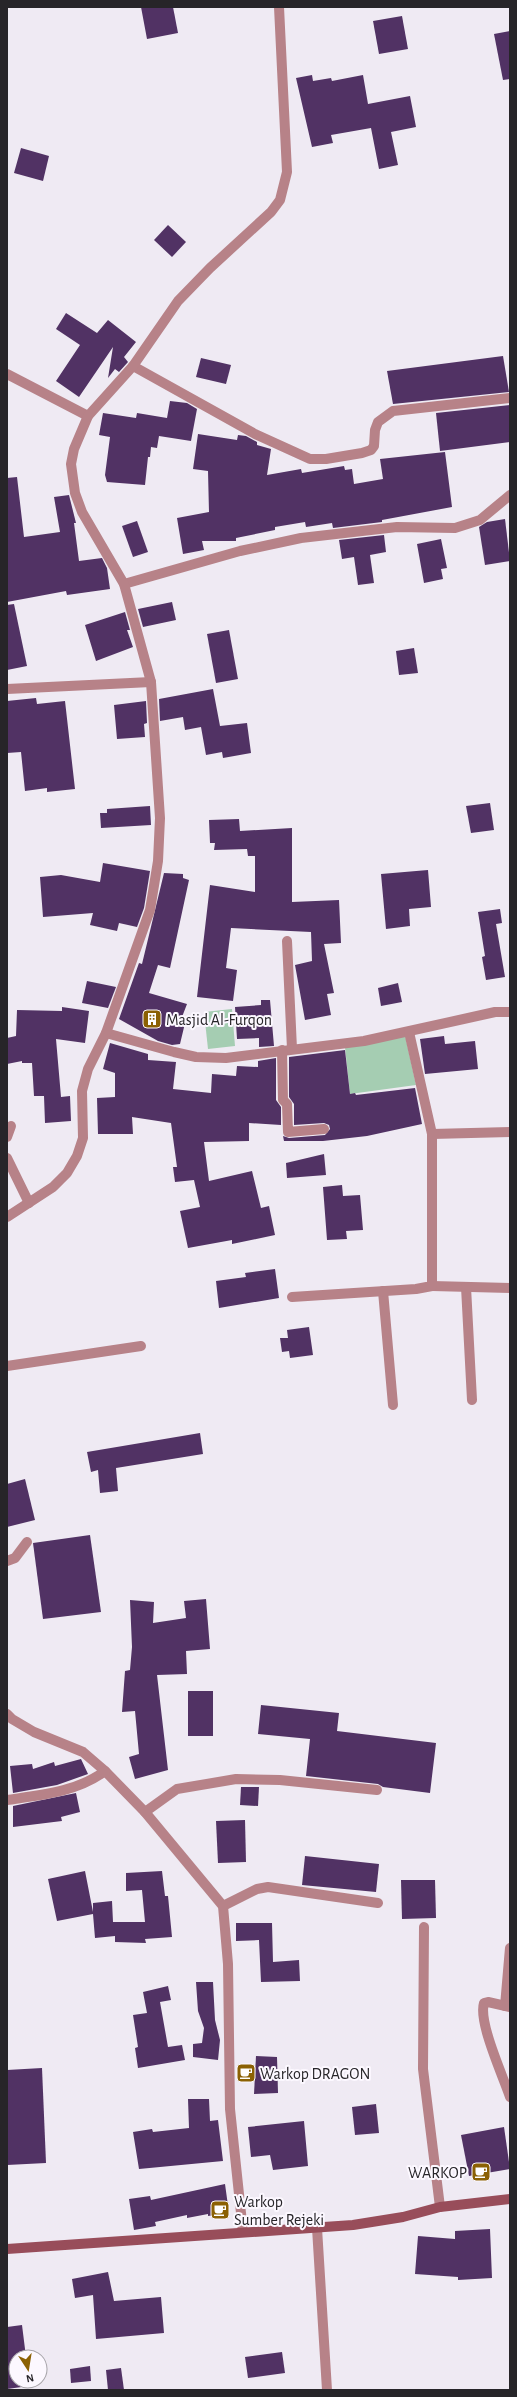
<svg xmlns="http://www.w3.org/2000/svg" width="517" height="2397" font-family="'Alegreya Sans',sans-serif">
	<rect width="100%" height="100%" fill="#efeaf3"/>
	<g fill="#a5cdb2">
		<polygon points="232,1009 235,1046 208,1049 204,1012"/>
		<polygon points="405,1035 416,1085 350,1094 345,1047"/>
	</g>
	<g fill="#513264">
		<polygon points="141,7 173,7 178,33 147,39"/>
		<polygon points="402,16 408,49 379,54 373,21"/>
		<polygon points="510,31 510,79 503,80 494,34"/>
		<polygon points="312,75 313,81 331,78 332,81 363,75 368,104 410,96 416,127 391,132 398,165 379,169 371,128 331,135 333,143 312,147 296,78"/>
		<polygon points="21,148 49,156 43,181 14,173"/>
		<polygon points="168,225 186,242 172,257 154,240"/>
		<polygon points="66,313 97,333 108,320 136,342 124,357 128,362 119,372 115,369 108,378 113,347 79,397 56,381 80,345 56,329"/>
		<polygon points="503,356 509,392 393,404 387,371"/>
		<polygon points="201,358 231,365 226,384 196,377"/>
		<polygon points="170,401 187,403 197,409 191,441 159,436 157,448 151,447 150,457 148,457 145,485 107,482 105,475 110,437 99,435 103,413 136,418 137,413 167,418"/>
		<polygon points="510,405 510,442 440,451 436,413"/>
		<polygon points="198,434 237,440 238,435 246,436 257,442 257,445 271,449 267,475 301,469 302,473 344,466 345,470 352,469 354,484 383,479 380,459 445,452 452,507 382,520 382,522 333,528 332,523 306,527 305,522 275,527 275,530 236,538 236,541 202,541 204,550 183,554 177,518 209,512 208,471 193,469"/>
		<polygon points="17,477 24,537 60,532 54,497 69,495 76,523 74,523 79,561 102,558 107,568 110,589 67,595 66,591 7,602 7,478"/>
		<polygon points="505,519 510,561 485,565 479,527 487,522"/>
		<polygon points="137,521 148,552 133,557 122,526"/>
		<polygon points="384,535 386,552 370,555 374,583 358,585 354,557 342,559 339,540"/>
		<polygon points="441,539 447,568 441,569 443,579 424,583 417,544"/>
		<polygon points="172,602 176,620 143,627 138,609"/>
		<polygon points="14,604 27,666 7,670 7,605"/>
		<polygon points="125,612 130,630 127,630 133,647 96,661 85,625"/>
		<polygon points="229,630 238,679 216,683 207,634"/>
		<polygon points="414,648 418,673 399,675 396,651"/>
		<polygon points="213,689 220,726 247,723 251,753 223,758 222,752 206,755 201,727 185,730 183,717 160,721 159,699"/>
		<polygon points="36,698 37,704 65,701 75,789 47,792 47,788 25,791 21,752 7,753 7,701"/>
		<polygon points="146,701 147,723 144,724 145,737 117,739 114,705"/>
		<polygon points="490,803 494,830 471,833 466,806"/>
		<polygon points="150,806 151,825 101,828 100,813 107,813 107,809"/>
		<polygon points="239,819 240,831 292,828 292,902 339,900 341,943 324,944 334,993 327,994 331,1015 305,1020 295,965 312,961 311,932 231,928 226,968 237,970 233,1001 197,997 210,885 255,892 255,856 248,856 247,849 214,850 215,843 210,843 209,820"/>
		<polygon points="103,863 150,871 144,908 137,927 119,923 117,931 90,925 93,913 43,917 40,877 61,875 100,882"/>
		<polygon points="428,870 431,907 409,909 410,926 386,929 381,874"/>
		<polygon points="164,873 183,874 183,878 189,880 170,968 158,965 149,993 187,1004 182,1017 186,1019 180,1044 172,1045 158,1041 119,1019 139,963 142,964"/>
		<polygon points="500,909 502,923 496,924 505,977 486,980 482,957 485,956 478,912"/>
		<polygon points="87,981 116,987 108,1008 82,1003"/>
		<polygon points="398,983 402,1002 381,1006 378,988"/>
		<polygon points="261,1000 270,1000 274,1046 259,1047 259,1038 237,1039 235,1007 261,1005"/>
		<polygon points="62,1007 89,1011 85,1043 56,1039 61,1097 70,1096 71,1121 45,1123 44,1096 34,1096 32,1063 22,1063 22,1061 7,1064 7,1038 16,1036 17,1010 62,1011"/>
		<polygon points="444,1036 445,1044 475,1041 478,1069 425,1074 420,1039"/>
		<polygon points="110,1043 148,1054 148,1060 176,1062 173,1089 211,1093 212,1074 236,1076 237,1066 258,1067 258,1061 276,1058 276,1100 281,1107 281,1125 249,1123 249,1141 204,1142 209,1181 252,1171 261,1208 269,1206 275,1235 232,1244 232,1240 188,1248 180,1211 200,1207 194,1180 175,1182 173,1167 177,1167 171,1123 132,1117 133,1134 98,1134 97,1098 115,1097 115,1073 103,1069"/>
		<polygon points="345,1050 350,1094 355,1093 356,1095 415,1088 422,1124 367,1136 323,1141 284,1141 283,1136 289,1138 325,1135 330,1129 329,1125 324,1123 294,1125 294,1104 289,1097 289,1057"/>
		<polygon points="324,1154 326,1175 287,1178 286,1163"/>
		<polygon points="342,1185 343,1196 360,1195 363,1230 346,1231 347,1239 327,1240 323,1187"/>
		<polygon points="275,1269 279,1298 219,1308 216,1281 246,1277 245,1273"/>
		<polygon points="309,1327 313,1355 290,1358 289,1351 282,1352 280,1338 288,1338 287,1330"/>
		<polygon points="200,1433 203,1454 116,1468 118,1491 100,1493 98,1470 91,1472 87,1452"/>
		<polygon points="25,1479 35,1520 7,1527 7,1484"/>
		<polygon points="90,1535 101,1612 43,1619 33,1543"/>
		<polygon points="206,1599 210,1649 186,1651 187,1674 157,1675 168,1770 135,1779 129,1757 139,1754 135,1711 122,1712 125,1671 130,1670 132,1647 130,1600 154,1602 153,1623 186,1618 184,1601"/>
		<rect x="188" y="1691" width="25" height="45"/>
		<polygon points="261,1705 339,1713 337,1731 436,1743 430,1793 383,1787 378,1784 306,1776 310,1739 258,1734"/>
		<polygon points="81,1759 88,1774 57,1785 13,1793 10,1766 32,1764 33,1769 54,1762 55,1766"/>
		<polygon points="241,1787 259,1787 258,1806 240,1805"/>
		<polygon points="76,1793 80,1812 61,1817 62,1821 13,1827 13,1806"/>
		<polygon points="245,1820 246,1862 218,1863 216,1821"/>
		<polygon points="305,1856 379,1864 376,1892 302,1885"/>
		<polygon points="85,1871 93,1912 93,1903 112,1901 113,1922 145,1922 142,1890 126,1891 126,1873 162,1871 165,1896 168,1896 172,1937 145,1939 146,1943 115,1942 115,1936 95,1938 93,1914 57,1921 48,1879"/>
		<polygon points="401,1880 435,1880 436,1918 402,1919"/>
		<polygon points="236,1923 272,1923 273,1962 299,1960 300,1981 261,1982 259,1940 236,1941"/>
		<polygon points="196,1982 213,1982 215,2020 220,2040 218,2060 193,2057 193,2044 202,2043 204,2028 198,2011"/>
		<polygon points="168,1986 171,2000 160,2002 168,2047 182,2045 185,2060 138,2068 135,2048 138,2047 133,2015 147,2013 143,1992"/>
		<polygon points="256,2056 277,2057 278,2093 254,2094"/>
		<polygon points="42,2068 46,2163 7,2165 7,2070"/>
		<polygon points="188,2099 209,2099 210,2121 218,2120 223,2161 139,2169 133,2132 152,2129 153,2132 189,2128"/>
		<polygon points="376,2104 379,2133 355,2135 352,2107"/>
		<polygon points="304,2121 308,2166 273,2170 270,2155 251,2157 248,2127"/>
		<polygon points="504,2127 510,2169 469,2176 461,2135"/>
		<polygon points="225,2184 229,2213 208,2216 208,2214 187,2218 187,2215 155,2222 156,2226 134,2230 129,2199 150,2196 151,2200"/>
		<polygon points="490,2229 492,2278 458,2280 458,2277 415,2274 418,2236 455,2239 455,2231"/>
		<polygon points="108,2272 114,2301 161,2297 164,2333 96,2339 93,2295 75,2298 72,2279"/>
		<polygon points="22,2325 26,2357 16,2357 16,2381 28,2381 29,2386 7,2389 7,2327"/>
		<polygon points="282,2352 285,2373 248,2378 245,2357"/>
		<polygon points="90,2366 91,2381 71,2383 70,2369"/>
		<polygon points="121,2368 124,2390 108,2390 106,2370"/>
	</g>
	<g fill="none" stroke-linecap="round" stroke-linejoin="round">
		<g stroke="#b78288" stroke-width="10">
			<polyline points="133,366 255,434 310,459 326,459 362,453 371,450 374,446 375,430 378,422 393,411 510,398"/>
			<polyline points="7,374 88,416"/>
			<polyline points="124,584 240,551 301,538 397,527 455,528 480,520 510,495"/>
			<polyline points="7,689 151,682"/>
			<polyline points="287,941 292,1049"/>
			<polyline points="106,1033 174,1052 196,1057 226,1058 364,1041 495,1012 510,1012"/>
			<polyline points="282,1050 283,1100 287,1104 288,1132 324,1129"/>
			<polyline points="432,1134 510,1132"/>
			<polyline points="7,1137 11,1126"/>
			<polyline points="7,1158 29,1203"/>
			<polyline points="7,1217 53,1187 67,1173 77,1156 83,1138 82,1091 88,1069 106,1033 150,910 158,861 160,818 151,682 124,584 82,512 75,493 71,464 74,449 88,416 133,366 178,301 210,268 271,212 280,200 287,172 279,7"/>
			<polyline points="432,1286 510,1288"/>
			<polyline points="466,1287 472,1400"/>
			<polyline points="383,1291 393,1405"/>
			<polyline points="292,1297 416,1289 432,1286 432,1134 409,1032"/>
			<polyline points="7,1366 141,1346"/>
			<polyline points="7,1561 15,1558 27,1542"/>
			<polyline points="7,1714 12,1719 34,1732 83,1752 105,1771 145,1812 223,1906 228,1964 230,2109 243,2232"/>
			<path d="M7 1800C41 1795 77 1792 105 1771"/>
			<polyline points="145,1812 177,1789 236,1779 280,1780 377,1790"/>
			<polyline points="223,1906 257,1889 268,1887 378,1903"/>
			<polyline points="424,1927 423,2069 440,2207"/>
			<polyline points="505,2006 510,1948"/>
			<path d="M510 2007 488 2002 484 2003C478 2022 503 2076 510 2097"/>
			<polyline points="317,2228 327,2390"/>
		</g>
		<polyline stroke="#984d5a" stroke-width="10" points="7,2249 353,2225 403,2217 440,2207 510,2199"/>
	</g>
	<defs>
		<g id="building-square" transform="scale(1)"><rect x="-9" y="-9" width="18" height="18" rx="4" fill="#8b6103" stroke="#fcf8ff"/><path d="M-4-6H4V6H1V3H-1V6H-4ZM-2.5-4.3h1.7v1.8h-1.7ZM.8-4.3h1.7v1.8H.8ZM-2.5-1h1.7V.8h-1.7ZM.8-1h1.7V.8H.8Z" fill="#fff"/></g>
		<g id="cafe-square" transform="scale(1)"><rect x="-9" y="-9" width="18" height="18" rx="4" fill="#8b6103" stroke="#fcf8ff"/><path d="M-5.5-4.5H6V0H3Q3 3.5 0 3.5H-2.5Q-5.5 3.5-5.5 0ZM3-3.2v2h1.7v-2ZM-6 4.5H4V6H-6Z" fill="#fff"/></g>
	</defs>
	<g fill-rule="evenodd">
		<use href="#building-square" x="152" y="1019"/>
		<use href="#cafe-square" x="246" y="2073"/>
		<use href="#cafe-square" x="481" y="2172"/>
		<use href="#cafe-square" x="220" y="2210"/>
	</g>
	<g text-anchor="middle" stroke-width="4" stroke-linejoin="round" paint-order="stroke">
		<g font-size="16" fill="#272529" stroke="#fcf8ff" text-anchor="start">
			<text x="166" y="1025">Masjid Al-Furqon</text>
			<text x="260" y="2079">Warkop DRAGON</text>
			<text x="467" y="2178" text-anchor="end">WARKOP</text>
			<text x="234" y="2207">Warkop<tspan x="234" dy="18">Sumber Rejeki</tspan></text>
		</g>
	</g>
	<rect width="517" height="2397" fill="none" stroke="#272529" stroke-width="16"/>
	<g transform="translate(28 2369) rotate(168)"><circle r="19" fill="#fcf8ff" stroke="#a7a4a9"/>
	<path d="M0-3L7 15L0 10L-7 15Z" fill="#8b6103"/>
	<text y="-6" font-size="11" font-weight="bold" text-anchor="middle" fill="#272529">N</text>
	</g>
</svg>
